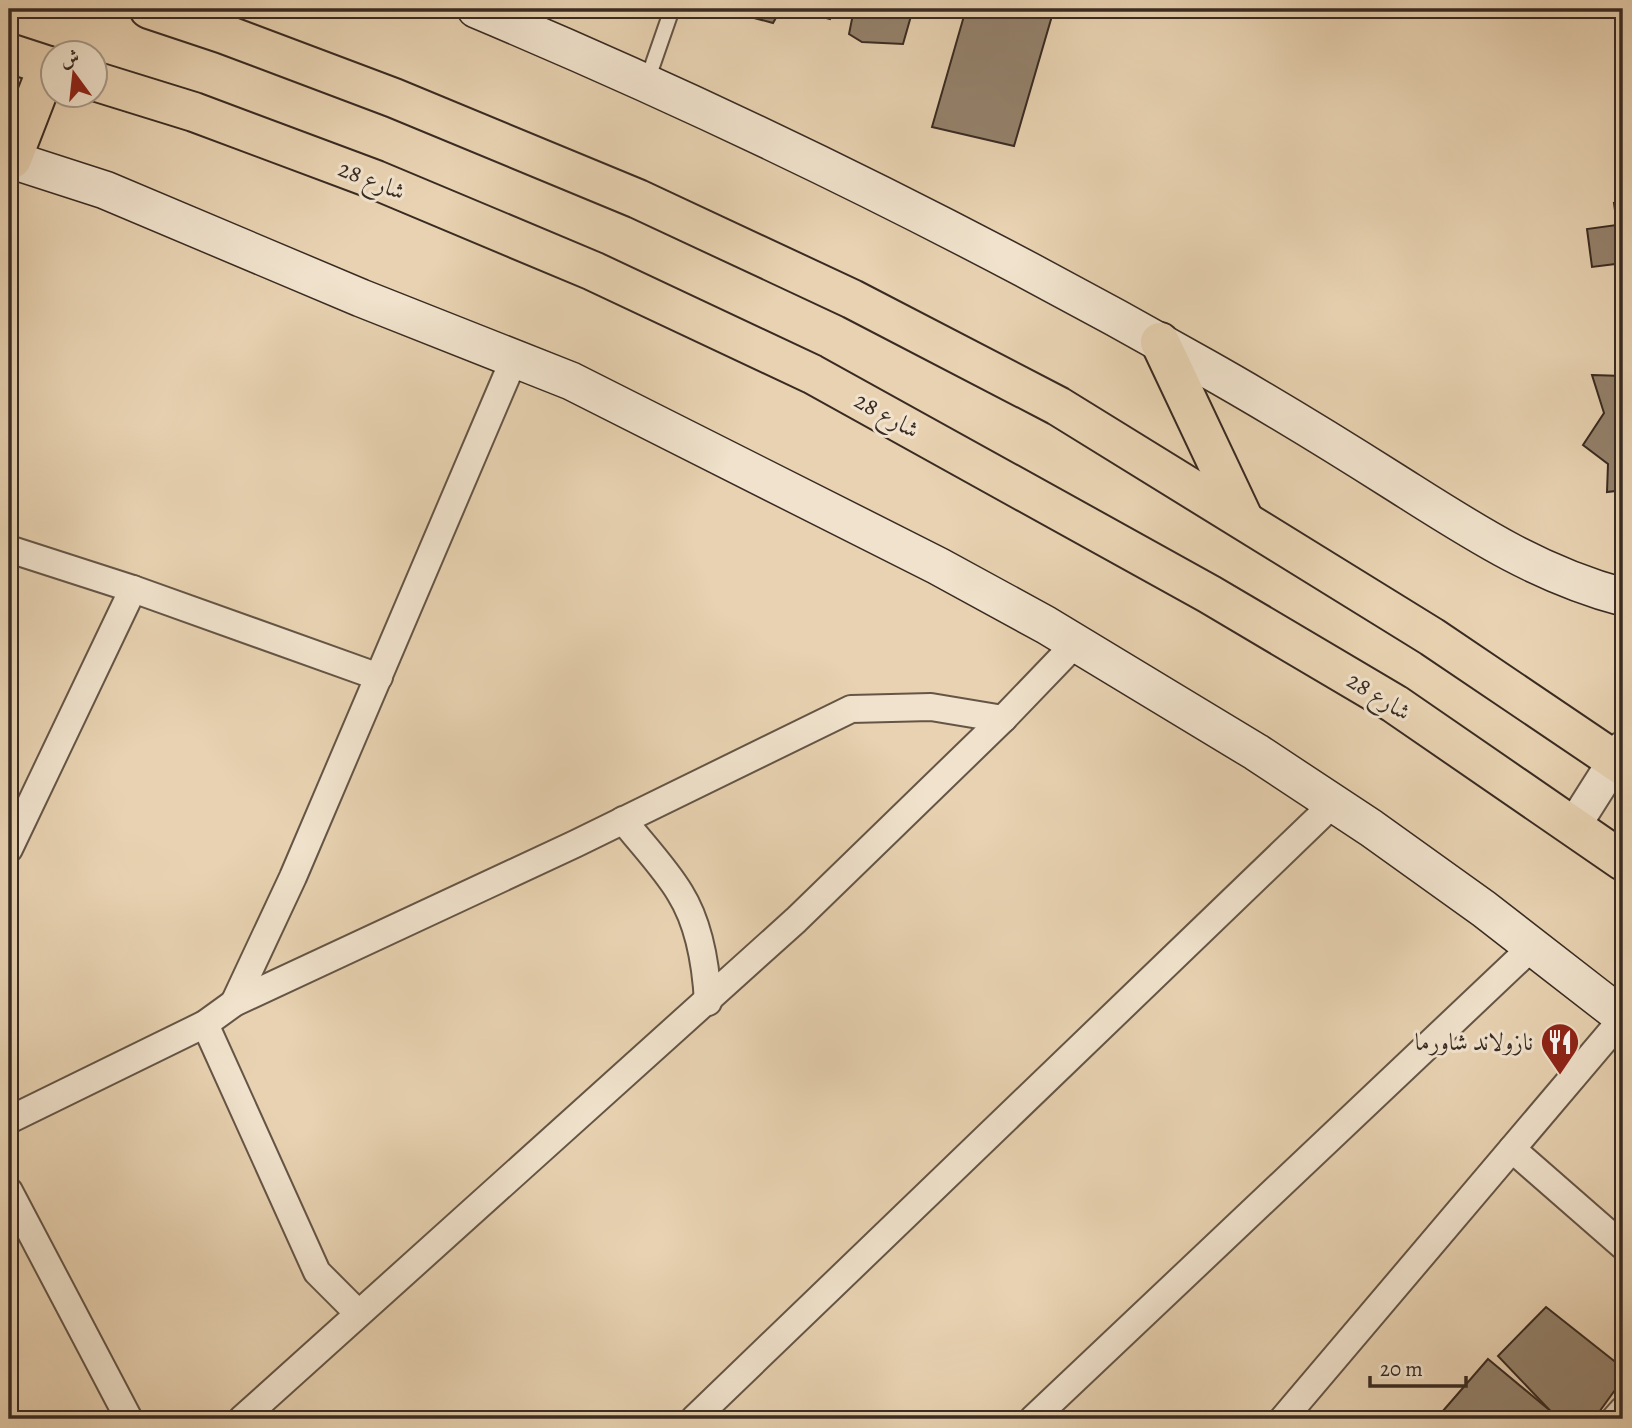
<svg xmlns="http://www.w3.org/2000/svg" width="1632" height="1428" font-family="Alegreya,Amiri,serif">
	<rect width="100%" height="100%" fill="#e8d2b1"/>
	<filter id="stains"><feTurbulence type="fractalNoise" baseFrequency=".00286" numOctaves="4"/><feColorMatrix values="0 0 0 0 .2 0 0 0 0 .09 0 0 0 0 .02 0 0 0 .5 -.17"/></filter>
	<radialGradient id="worn" r=".72"><stop offset=".6" stop-color="#630" stop-opacity="0"/><stop offset="1" stop-color="#630" stop-opacity=".3"/></radialGradient>
	<g fill="#94826c" stroke="#392b22" stroke-width="2">
		<polygon points="708,9 781,9 773,23 743,15 707,12"/>
		<polygon points="808,9 835,9 830,19 808,13"/>
		<polygon points="854,9 913,9 903,44 862,42 849,34"/>
		<polygon points="966,9 1054,9 1014,146 932,127"/>
		<polygon points="1623,202 1623,263 1592,267 1587,229 1617,225 1614,203"/>
		<polygon points="1592,375 1623,376 1623,490 1607,492 1608,464 1583,445 1604,413"/>
		<polygon points="1546,1307 1623,1368 1623,1379 1594,1419 1558,1419 1498,1356"/>
		<polygon points="1488,1359 1559,1418 1558,1419 1449,1419 1442,1412"/>
	</g>
	<g fill="none" stroke-linecap="round" stroke-linejoin="round">
		<g stroke="#655546" stroke-width="18">
			<polyline id="service" points="647,81 672,9"/>
		</g>
		<g stroke="#655546" stroke-width="30">
			<g id="minor">
				<polyline points="9,549 133,589 379,677"/>
				<path d="M623 820C641 843 665 868 680 893 700 925 706 965 708 1002"/>
				<polyline points="9,849 133,589"/>
				<polyline points="234,1003 293,877 514,359"/>
				<polyline points="205,1024 317,1272 358,1313"/>
				<polyline points="9,1120 205,1024 234,1003 575,844 851,709 931,707 1003,719"/>
				<polyline points="1512,1149 1623,1246"/>
				<polyline points="9,1191 129,1419"/>
				<polyline points="242,1419 796,920 1003,719 1076,643"/>
				<polyline points="694,1419 1334,803"/>
				<polyline points="1033,1419 1532,947"/>
				<polyline points="1283,1419 1623,1018"/>
				<polyline points="1615,1419 1623,1410"/>
			</g>
		</g>
		<g stroke="#655546" stroke-width="37">
			<polyline id="tertiary" points="1573,827 1623,748"/>
		</g>
		<g stroke="#392b22" stroke-width="40">
			<g id="secondary">
				<path d="M476 9C726 114 968 233 1204 367 1268 403 1330 441 1393 481 1469 529 1534 573 1623 597"/>
				<polyline points="9,159 105,190 361,298 571,381 938,566 1046,625 1256,752 1371,828 1484,909 1623,1017"/>
			</g>
		</g>
		<g stroke="#392b22" stroke-width="42">
			<g id="trunk">
				<polyline points="149,9 224,34 394,98 638,199 852,299 1058,406 1432,637 1623,766"/>
				<polyline points="9,53 52,67"/>
				<polyline points="94,81 194,112 376,180 593,271 812,374 1209,594 1395,704 1623,861"/>
				<polyline points="12,159 48,66"/>
				<polyline points="1160,342 1244,520"/>
			</g>
		</g>
		<use href="#service" stroke="#f0e2cc" stroke-width="14"/>
		<use href="#minor" stroke="#f0e2cc" stroke-width="26"/>
		<use href="#tertiary" stroke="#f0e2cc" stroke-width="33"/>
		<use href="#secondary" stroke="#f0e2cc" stroke-width="37"/>
		<use href="#trunk" stroke="#e8d2b1" stroke-width="38"/>
	</g>
	<defs>
		<g id="restaurant-pin" transform="scale(2.0125)"><path d="M0 17L-7.5 6A9.5 9.5 0 1 1 7.5 6Z" fill="#8f2418" stroke="#f0e2cc"/><path d="M-5-6h1v4h1v-4h1v4h1v-4h1v5L-1.5 .5V6h-2V.5L-5-1ZM5-6V6H3V1.5H1.5Q1.5-4 5-6Z" fill="#fff"/></g>
	</defs>
	<g fill-rule="evenodd">
		<use href="#restaurant-pin" x="1560" y="1042"/>
	</g>
	<g text-anchor="middle" stroke-width="6" stroke-linejoin="round" paint-order="stroke">
		<g font-size="24" fill="#392b22" stroke="#f0e2cc">
			<text transform="translate(372 180) rotate(22)" y="8">شارع 28</text>
			<text transform="translate(887 415) rotate(29)" y="8">شارع 28</text>
			<text transform="translate(1379 696) rotate(32)" y="8">شارع 28</text>
		</g>
		<g font-size="24" fill="#392b22" stroke="#f0e2cc" text-anchor="end">
			<text x="1533" y="1050">نازولاند شاورما</text>
		</g>
	</g>
	<rect width="1632" height="1428" fill="none" stroke="#e8d2b1" stroke-width="35"/>
	<rect x="10" y="10" width="1611" height="1407" fill="none" stroke="#392b22" stroke-width="3.5"/>
	<rect x="18" y="18" width="1597" height="1393" fill="none" stroke="#392b22" stroke-width="2"/>
	<g transform="translate(74 74) rotate(345)"><circle r="33" fill="#f0e2cc" stroke="#a79988" stroke-width="2"/>
	<path d="M0-5L12 26L0 18L-12 26Z" fill="#8f2418"/>
	<text y="-10" font-size="19" font-weight="bold" text-anchor="middle" fill="#392b22">ش</text>
	</g>
	<path d="M1370 1376v10h96v-10" fill="none" stroke="#392b22" stroke-width="3.5"/>
	<text x="1380" y="1376" font-size="21" fill="#392b22" stroke="#f0e2cc" stroke-width="5" paint-order="stroke">20 m</text>
	<rect width="100%" height="100%" filter="url(#stains)"/>
	<rect width="100%" height="100%" fill="url(#worn)"/>
</svg>
